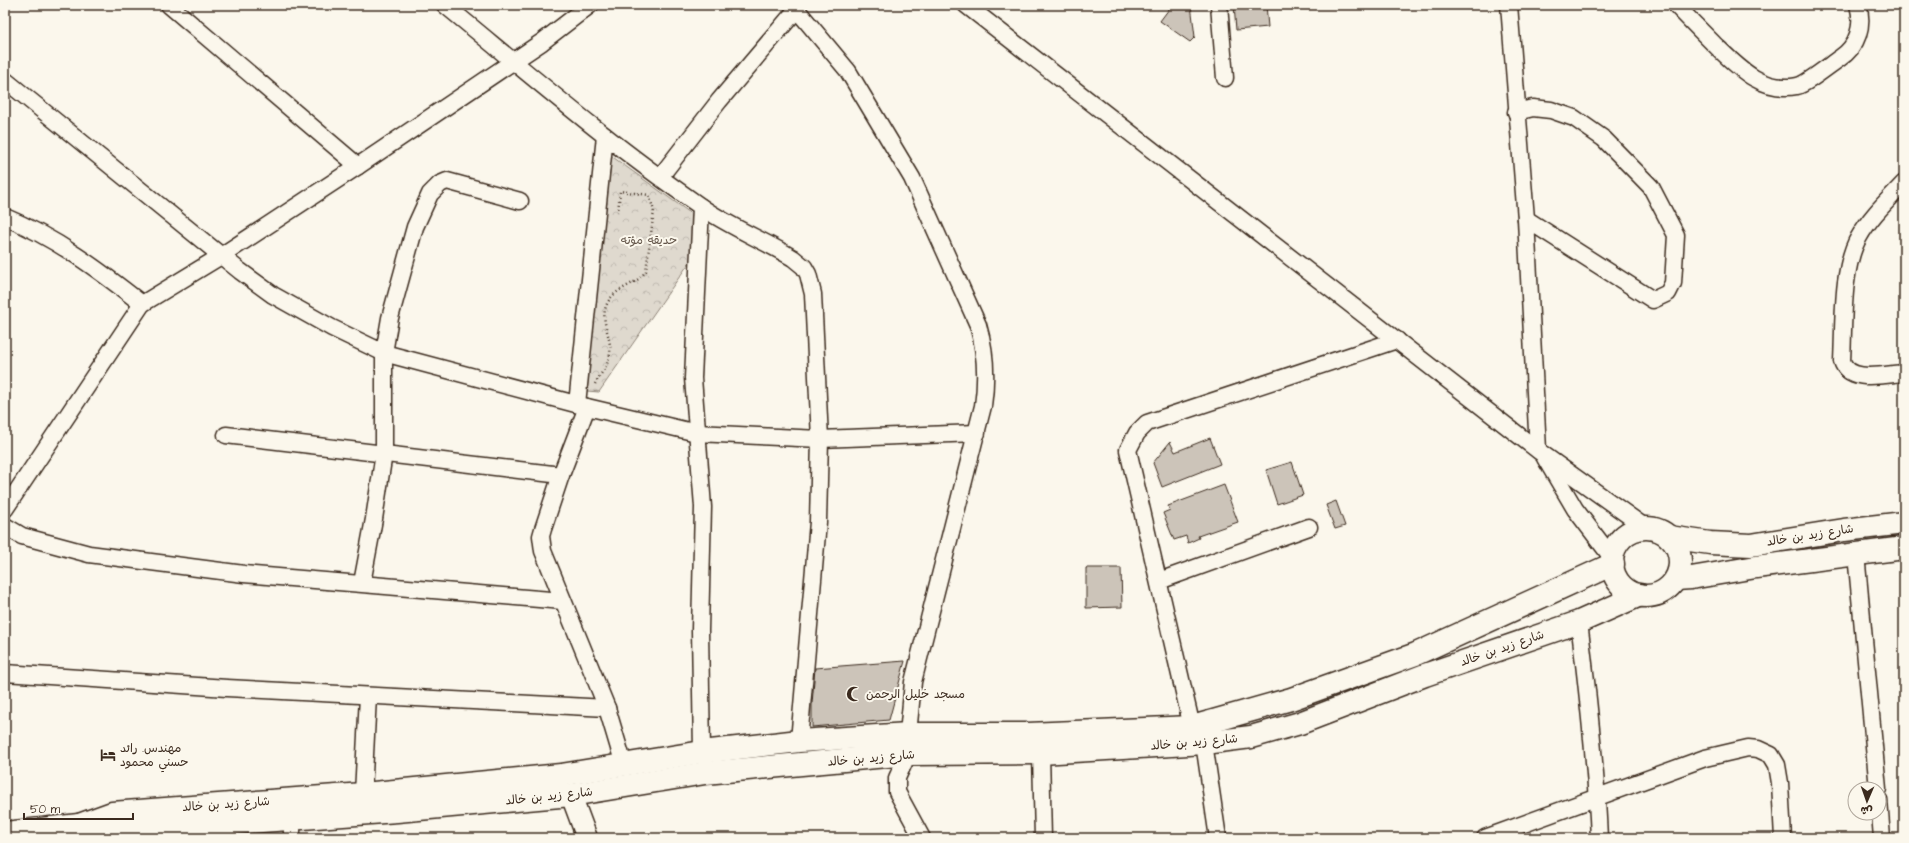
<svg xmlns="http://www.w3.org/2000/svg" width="1909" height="843" font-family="'Architects Daughter','Playpen Sans Arabic',sans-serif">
	<defs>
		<pattern id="park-crowns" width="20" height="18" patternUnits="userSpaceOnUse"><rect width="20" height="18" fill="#dfd9ce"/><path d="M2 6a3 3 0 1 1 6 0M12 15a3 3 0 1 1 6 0" fill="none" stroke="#c0bab0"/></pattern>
	</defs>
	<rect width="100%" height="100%" fill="#fbf7ec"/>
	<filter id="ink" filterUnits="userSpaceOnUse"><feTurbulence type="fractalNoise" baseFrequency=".025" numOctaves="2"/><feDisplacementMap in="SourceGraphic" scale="8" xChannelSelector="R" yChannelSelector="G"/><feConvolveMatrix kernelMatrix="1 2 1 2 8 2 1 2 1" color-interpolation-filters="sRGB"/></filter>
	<g filter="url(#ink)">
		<polygon fill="url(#park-crowns)" stroke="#8d8276" points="610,155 693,215 694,256 599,392 587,391"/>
		<g fill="#ccc4b9" stroke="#3b2a1e">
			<polygon points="1172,5 1191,5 1195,37 1190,42 1160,21"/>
			<polygon points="1234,5 1266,5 1268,27 1236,30"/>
			<polygon points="1210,438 1220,464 1162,487 1153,463 1170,442 1175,452"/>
			<polygon points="1292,462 1303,495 1277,504 1266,470"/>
			<polygon points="1224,485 1238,522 1198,536 1199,538 1188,543 1186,536 1174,540 1163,513 1170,510 1168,506"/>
			<polygon points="1336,501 1345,526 1335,529 1326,505"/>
			<polygon points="1086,568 1121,568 1122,607 1086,608"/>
			<polygon points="905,661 889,720 812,727 812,704 815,668"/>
		</g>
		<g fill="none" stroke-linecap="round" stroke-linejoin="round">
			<g stroke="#3b2a1e" stroke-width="19">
				<g id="minor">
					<polyline points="169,5 358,166"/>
					<path d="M445 5C529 74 611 145 700 206 728 226 763 240 793 258L804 267 808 274 813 294 820 439 818 522 799 741"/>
					<path d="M793 5 848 71 912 178 978 325C986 352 987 378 983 406L913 682 908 734"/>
					<polyline points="966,5 1544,455 1646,528"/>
					<polyline points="1219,5 1225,78"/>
					<polyline points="1509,5 1526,219 1538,450"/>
					<path d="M1676 5C1688 18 1701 31 1714 44 1737 66 1761 93 1797 86 1805 85 1831 64 1840 58 1858 46 1864 25 1858 5"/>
					<polyline points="5,80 240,271 273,295 332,328 384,353 587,407 697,433 820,439 977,433"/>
					<polyline points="1516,112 1533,108 1551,110 1574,118 1604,139 1651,187 1676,235 1673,283 1668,293 1653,300 1526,219"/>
					<polyline points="660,177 719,101 797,9"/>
					<path d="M1904 183C1888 200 1870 217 1859 237 1841 268 1844 325 1842 361 1849 384 1885 374 1904 373"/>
					<polyline points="701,207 693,378 703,507 700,630 702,752"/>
					<path d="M5 217C56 238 99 270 142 304"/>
					<polyline points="577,404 605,136"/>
					<polyline points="587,407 561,475 543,529 541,536 543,551 607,708 624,765"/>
					<polyline points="226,435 561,475"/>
					<polyline points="1545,458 1575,509 1613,559"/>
					<polyline points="5,509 142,304 221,256 358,166 542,42 590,5"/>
					<polyline points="5,526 22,536 89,554 244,574 563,601"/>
					<polyline points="1856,554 1878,789"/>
					<polyline points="1159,581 1309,527"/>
					<polyline points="362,583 374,519 384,453 384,353 390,318 415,227 430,194 440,184 447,181 520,201"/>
					<path d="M1579 622C1588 694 1596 766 1599 838"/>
					<polyline points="5,673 227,688 607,708"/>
					<polyline points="1192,727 1128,450 1137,433 1147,423 1397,340"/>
					<polyline points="1204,743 1218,838"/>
					<polyline points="1041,753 1043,838"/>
					<polyline points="908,754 897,778 897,792 922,838"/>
					<polyline points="363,794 368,696"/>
					<polyline points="1879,800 1882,838"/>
					<polyline points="292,838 292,819"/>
					<polyline points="1485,838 1705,758 1748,748 1758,749 1771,755 1777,765 1780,783 1783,838"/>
				</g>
			</g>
			<g stroke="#3b2a1e" stroke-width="23">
				<polyline id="tertiary" points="571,795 587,838"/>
			</g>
			<g stroke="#3b2a1e" stroke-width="25">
				<g id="secondary">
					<circle cx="1646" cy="562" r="34"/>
					<polyline points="1669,537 1710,543 1751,545 1844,530 1904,523"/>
					<polyline points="1676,579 1691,578 1756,567 1904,548"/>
					<polyline points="79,825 112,813 363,794 561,775 702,752 799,741 908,734 1028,734 1192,727 1291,699 1416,654 1613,564"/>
					<polyline points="5,833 79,825 113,832 397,811 571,795 705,773 908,754 1041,753 1204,743 1251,737 1300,723 1425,675 1579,622 1640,595"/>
				</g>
			</g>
			<path stroke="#3b2a1e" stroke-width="2.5" stroke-dasharray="1 3" stroke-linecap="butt" d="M595 384C600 374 609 365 610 353 612 335 598 320 608 302 616 287 636 286 646 271L654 211 649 195 620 191 618 212"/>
			<use href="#minor" stroke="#fbf7ec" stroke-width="16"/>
			<use href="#tertiary" stroke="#fbf7ec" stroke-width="20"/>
			<use href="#secondary" stroke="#fbf7ec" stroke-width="22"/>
		</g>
	</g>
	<defs>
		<g id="mosque-bare" transform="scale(1.2)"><path d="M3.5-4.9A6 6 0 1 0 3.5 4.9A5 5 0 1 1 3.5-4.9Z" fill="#3b2a1e" stroke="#fbf7ec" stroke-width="2.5" paint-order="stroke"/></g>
		<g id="hotel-bare" transform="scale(1.2)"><path d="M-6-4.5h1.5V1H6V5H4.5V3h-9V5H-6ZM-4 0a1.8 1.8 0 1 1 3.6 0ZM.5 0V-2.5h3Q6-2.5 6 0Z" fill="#3b2a1e" stroke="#fbf7ec" stroke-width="2.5" paint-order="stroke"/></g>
	</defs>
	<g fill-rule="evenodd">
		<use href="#mosque-bare" x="854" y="694"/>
		<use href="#hotel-bare" x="108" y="755"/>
	</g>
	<g text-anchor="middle" stroke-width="4" stroke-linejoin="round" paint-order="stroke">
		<g font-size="12" fill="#64564a" stroke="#fbf7ec">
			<text x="649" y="244">حديقه مؤته</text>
		</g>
		<g font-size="12" fill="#3b2a1e" stroke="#fbf7ec">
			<text transform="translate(1810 535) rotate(-9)" y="4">شارع زيد بن خالد</text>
			<text transform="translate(1502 648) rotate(-19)" y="4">شارع زيد بن خالد</text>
			<text transform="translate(1194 742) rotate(-5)" y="4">شارع زيد بن خالد</text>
			<text transform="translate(871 758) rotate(-5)" y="4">شارع زيد بن خالد</text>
			<text transform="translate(549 796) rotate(-6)" y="4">شارع زيد بن خالد</text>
			<text transform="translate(226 804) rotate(-4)" y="4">شارع زيد بن خالد</text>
		</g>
		<g font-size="12" fill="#3b2a1e" stroke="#fbf7ec" text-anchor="start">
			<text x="866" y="698">مسجد خليل الرحمن</text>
			<text x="120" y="752">مهندس. رائد<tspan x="120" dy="14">حسني محمود</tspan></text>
		</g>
	</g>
	<rect width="1909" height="843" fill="none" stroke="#fbf7ec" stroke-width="20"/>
	<rect x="10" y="10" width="1889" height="823" fill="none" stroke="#3b2a1e" stroke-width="1.5" filter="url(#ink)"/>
	<g transform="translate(1867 801) rotate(182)"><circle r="19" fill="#fbf7ec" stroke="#aea59a"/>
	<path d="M0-3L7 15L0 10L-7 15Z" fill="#3b2a1e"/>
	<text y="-6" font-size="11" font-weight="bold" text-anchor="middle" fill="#3b2a1e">ش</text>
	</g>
	<path d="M24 813v6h109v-6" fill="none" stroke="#3b2a1e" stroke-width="2"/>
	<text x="30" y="813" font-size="12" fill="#3b2a1e" stroke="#fbf7ec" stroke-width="3" paint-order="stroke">50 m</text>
</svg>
